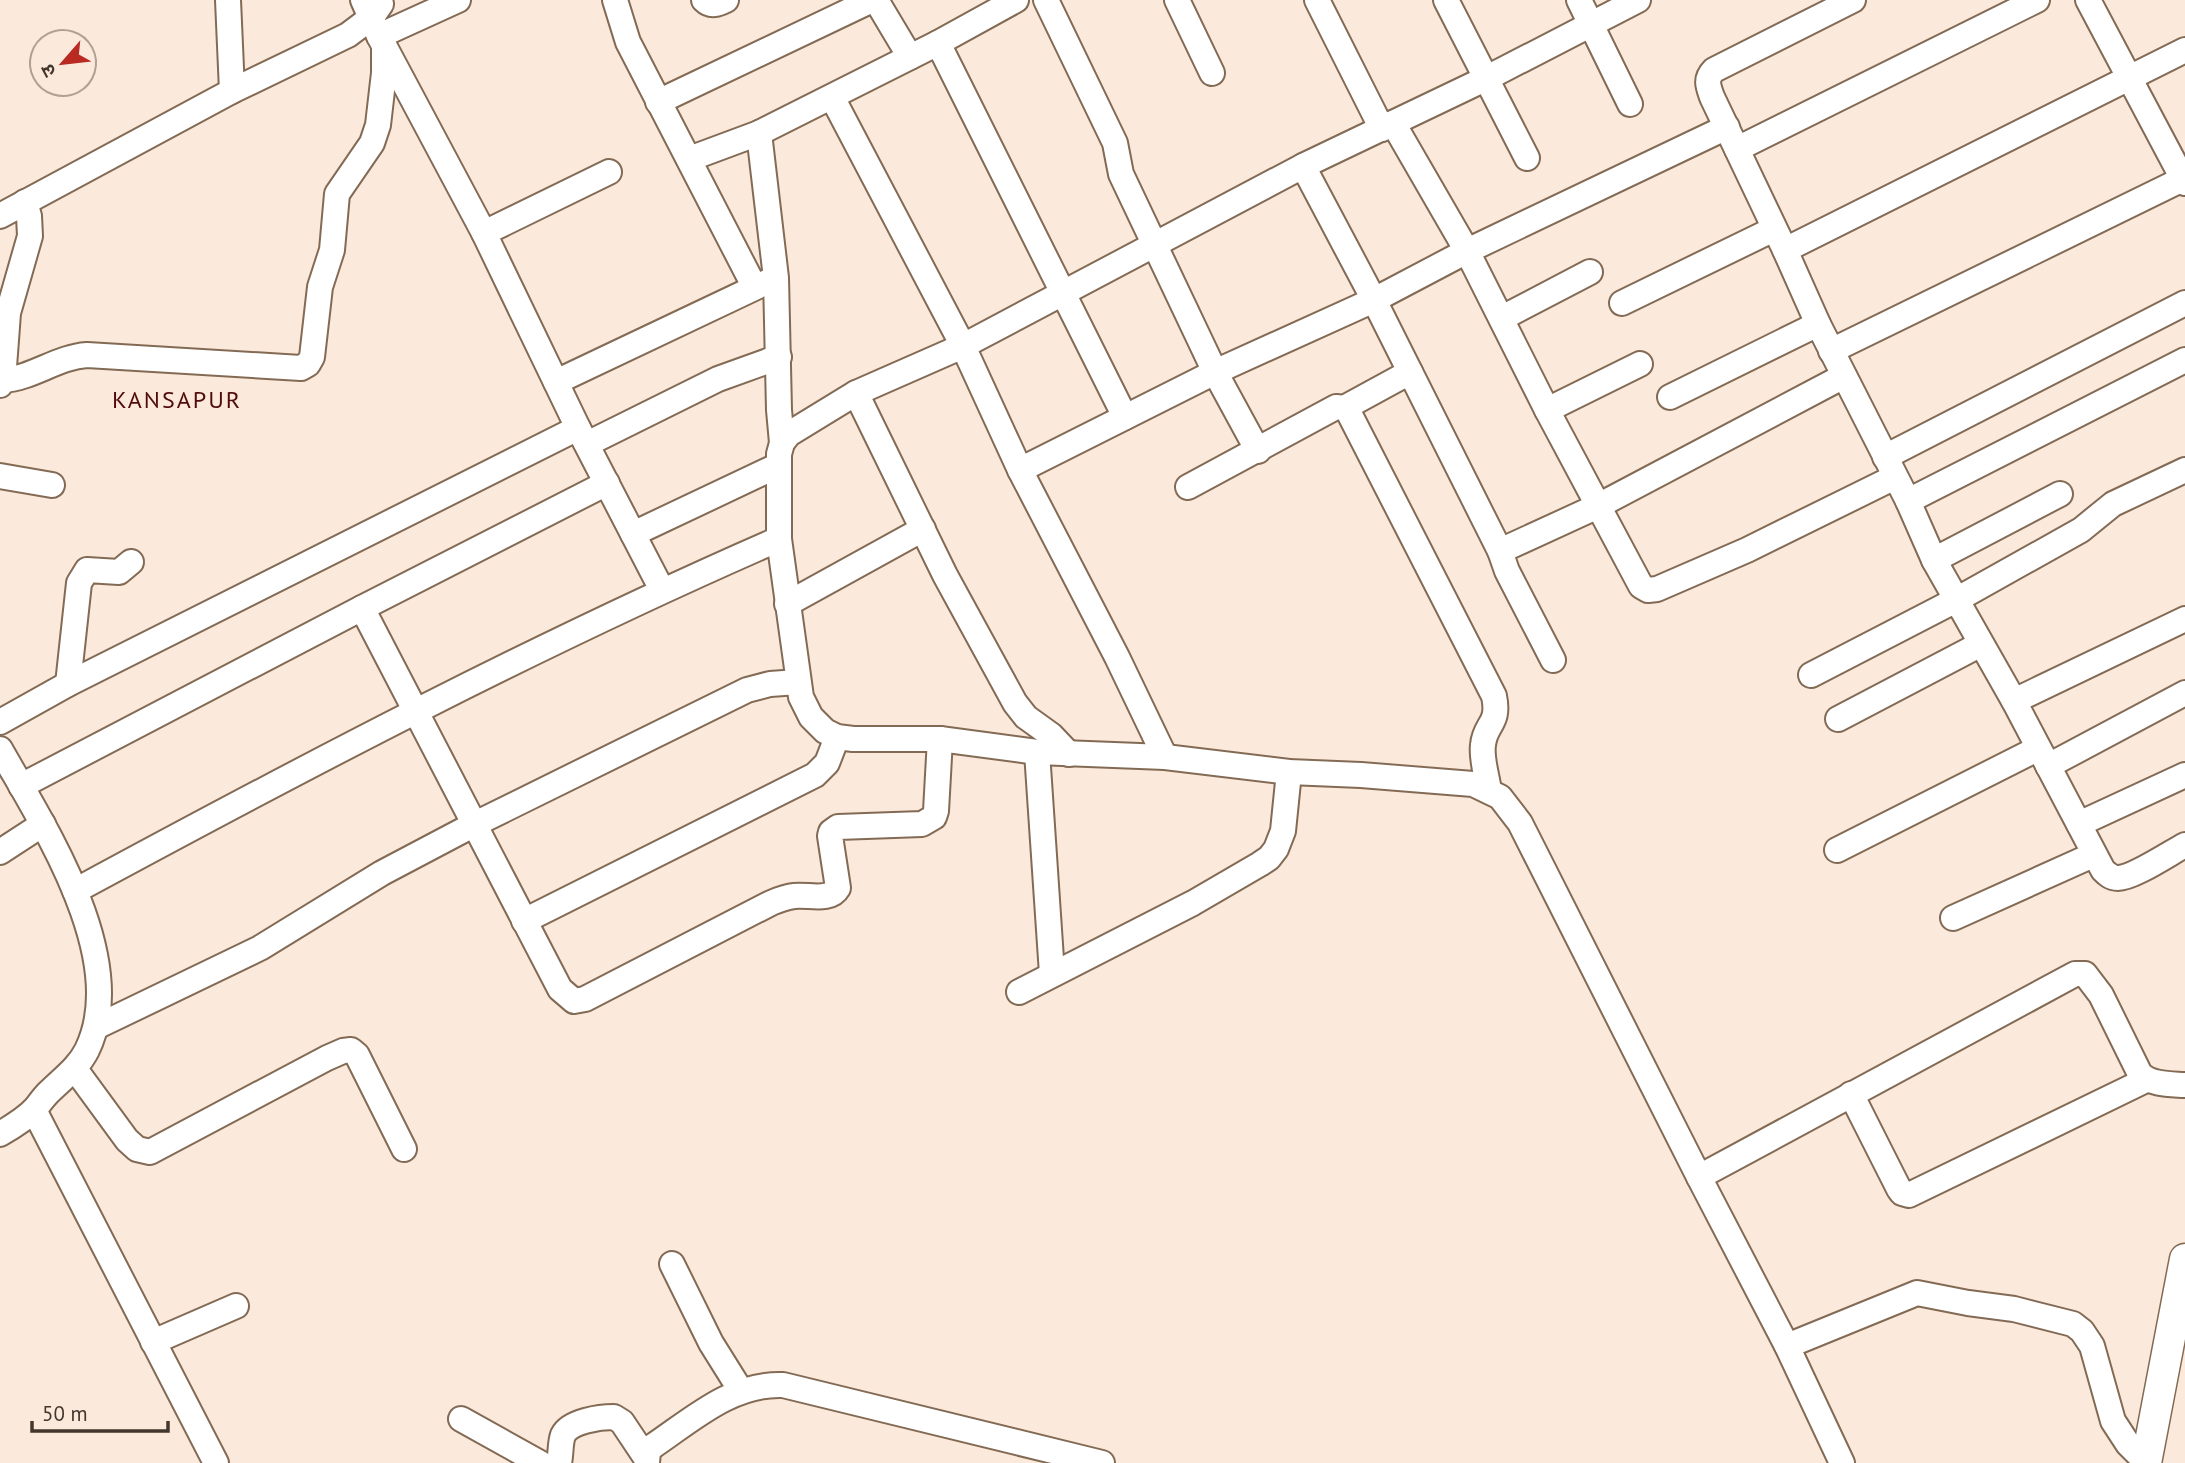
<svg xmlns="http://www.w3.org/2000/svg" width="2185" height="1463" font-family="'PT Sans','Noto Sans Devanagari',sans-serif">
	<rect width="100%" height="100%" fill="#fbe9db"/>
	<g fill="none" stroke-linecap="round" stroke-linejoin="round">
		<g stroke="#836a54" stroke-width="28">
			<g id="minor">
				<polyline points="228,0 232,91"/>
				<polyline points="363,0 379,36 484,233 578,428 662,590"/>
				<polyline points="615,0 628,42 754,286"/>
				<path d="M704 0C711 7 718 4 726 0"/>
				<polyline points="876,0 910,57"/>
				<polyline points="1046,0 1115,143 1121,174 1215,372 1258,451"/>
				<polyline points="1177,0 1212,73"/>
				<polyline points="1317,0 1382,129"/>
				<polyline points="1446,0 1527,158"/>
				<polyline points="1579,0 1630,104"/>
				<path d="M1853 0 1714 70C1705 79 1708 86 1712 97L1785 250 1818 324 1908 501 1934 560 2014 701 2103 870C2107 874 2111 878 2118 878 2133 878 2170 853 2185 845"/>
				<polyline points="2088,0 2185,183"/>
				<polyline points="379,36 458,0"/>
				<polyline points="938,43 1125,417"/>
				<polyline points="832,97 963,346 1020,470 1117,657 1165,757"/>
				<polyline points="658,102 872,0"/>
				<polyline points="1393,123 1467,251 1547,410 1641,586 1648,590 1657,589 1747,550 1895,477"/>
				<polyline points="759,133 776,278 779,410 782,443"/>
				<polyline points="1737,149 2037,0"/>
				<polyline points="689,159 759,133 938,43 1016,0"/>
				<polyline points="1303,166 1374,300 1500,551 1507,571 1553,660"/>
				<polyline points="0,216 232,91 348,35 372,17 381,4"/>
				<polyline points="484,233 609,172"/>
				<polyline points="1785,250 2185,50"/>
				<polyline points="1622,303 1774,229"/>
				<polyline points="1502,318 1590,272"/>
				<polyline points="1831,351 2185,178"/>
				<path d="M3 380C33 378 57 357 87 355L301 368 308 364 312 357 320 287 332 250 337 194 372 143 378 125 384 73V48"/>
				<polyline points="556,382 769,281"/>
				<polyline points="0,385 3,380 8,313 30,236 29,216 25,202"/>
				<polyline points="856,393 945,575 1015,703 1026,717 1051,735 1069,754"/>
				<polyline points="1670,397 1818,324"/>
				<polyline points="1344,408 1410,372"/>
				<polyline points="1547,410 1640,364"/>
				<polyline points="587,444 718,379 779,357"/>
				<polyline points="1885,457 2185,303"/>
				<polyline points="1020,470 1215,372 1374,300 1467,251 1727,127"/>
				<polyline points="0,476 52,485"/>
				<path d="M1188 487 1336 407 1344 408 1348 411 1494 696C1500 725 1485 723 1483 745 1481 759 1487 776 1489 791"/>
				<polyline points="1908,501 2185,360"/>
				<polyline points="633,534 779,465"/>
				<polyline points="779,539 801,697 811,717 825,731 837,737 853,739 940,739 1037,752 1165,757 1289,772 1361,775 1473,784 1500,797 1520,823 1699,1177 1787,1346 1842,1463"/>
				<polyline points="1500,551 1598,506 1844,376"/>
				<polyline points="1934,560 2060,494"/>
				<polyline points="787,604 923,529"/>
				<path d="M362 608 560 989 574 1001 585 999 771 903C778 900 786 897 794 896 808 894 830 902 838 888L830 836 831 832 838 827 922 824 934 817 936 811 940 739"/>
				<polyline points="1811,675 1956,600 2081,530 2113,504 2185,470"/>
				<polyline points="68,684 79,583 87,570 119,572 131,562"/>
				<polyline points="2014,701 2185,619"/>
				<polyline points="1838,719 1981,644"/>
				<polyline points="0,722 68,684 578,428"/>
				<path d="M0 749C44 827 131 959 87 1050 78 1068 62 1079 48 1093 43 1098 39 1104 35 1109 25 1119 12 1127 0 1134"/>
				<polyline points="1037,752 1052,974"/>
				<polyline points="2048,766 2185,693"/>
				<polyline points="21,786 362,608 607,483"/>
				<polyline points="2079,824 2185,775"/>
				<polyline points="1837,850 2037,749"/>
				<polyline points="0,852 43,824"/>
				<path d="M75 891C306 766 538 644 779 539V454L782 443 789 434 856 393 963 346 1303 166 1487 78 1638 0"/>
				<polyline points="1953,918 2093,855"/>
				<polyline points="524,921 815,775 827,763 837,737"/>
				<polyline points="1019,992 1193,903 1260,864 1269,858 1276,849 1283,831 1289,772"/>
				<polyline points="96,1027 260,948 382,873 473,825 747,690 770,684 798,682"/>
				<polyline points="75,1069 127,1140 137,1149 150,1152 327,1058 343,1051 351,1050 357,1055 404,1149"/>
				<polyline points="1851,1094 1899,1189 1902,1193 1909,1195 2146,1080"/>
				<polyline points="34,1110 216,1463"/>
				<path d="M1699 1177 2075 974H2085L2101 995 2140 1074C2152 1085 2170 1084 2185 1085"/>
				<polyline points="672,1264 711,1343 741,1391"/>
				<polyline points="153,1342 236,1306"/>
				<polyline points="1787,1346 1917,1293 1968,1303 2014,1309 2073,1324 2082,1331 2092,1346 2113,1421 2128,1444 2146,1462"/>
				<polyline points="461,1419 540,1463"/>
				<path d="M559 1463C561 1454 560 1443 563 1435 570 1421 600 1417 614 1417L622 1422 646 1458"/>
				<path d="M647 1463 648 1451 653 1446C693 1419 732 1383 783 1385L1102 1463"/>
			</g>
		</g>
		<g stroke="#836a54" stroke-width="33">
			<polyline id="major" points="2146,1463 2185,1259"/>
		</g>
		<use href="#minor" stroke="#fff" stroke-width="24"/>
		<use href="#major" stroke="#fff" stroke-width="30"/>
	</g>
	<g text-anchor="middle" stroke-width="5" stroke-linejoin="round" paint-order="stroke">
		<g font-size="24" letter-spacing="2" fill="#510c09" stroke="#fbe9db">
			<text x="177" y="408">KANSAPUR</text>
		</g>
	</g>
	<g transform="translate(63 63) rotate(242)"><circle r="33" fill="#fbe9db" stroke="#b1a195" stroke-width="2"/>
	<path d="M0-5L12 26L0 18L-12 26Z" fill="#b92b22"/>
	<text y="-10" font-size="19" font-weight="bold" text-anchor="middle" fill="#42362d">उ</text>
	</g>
	<path d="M32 1421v10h136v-10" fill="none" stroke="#42362d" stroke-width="3.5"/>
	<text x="42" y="1421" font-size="21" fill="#42362d" stroke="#fbe9db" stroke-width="5" paint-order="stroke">50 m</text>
</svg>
